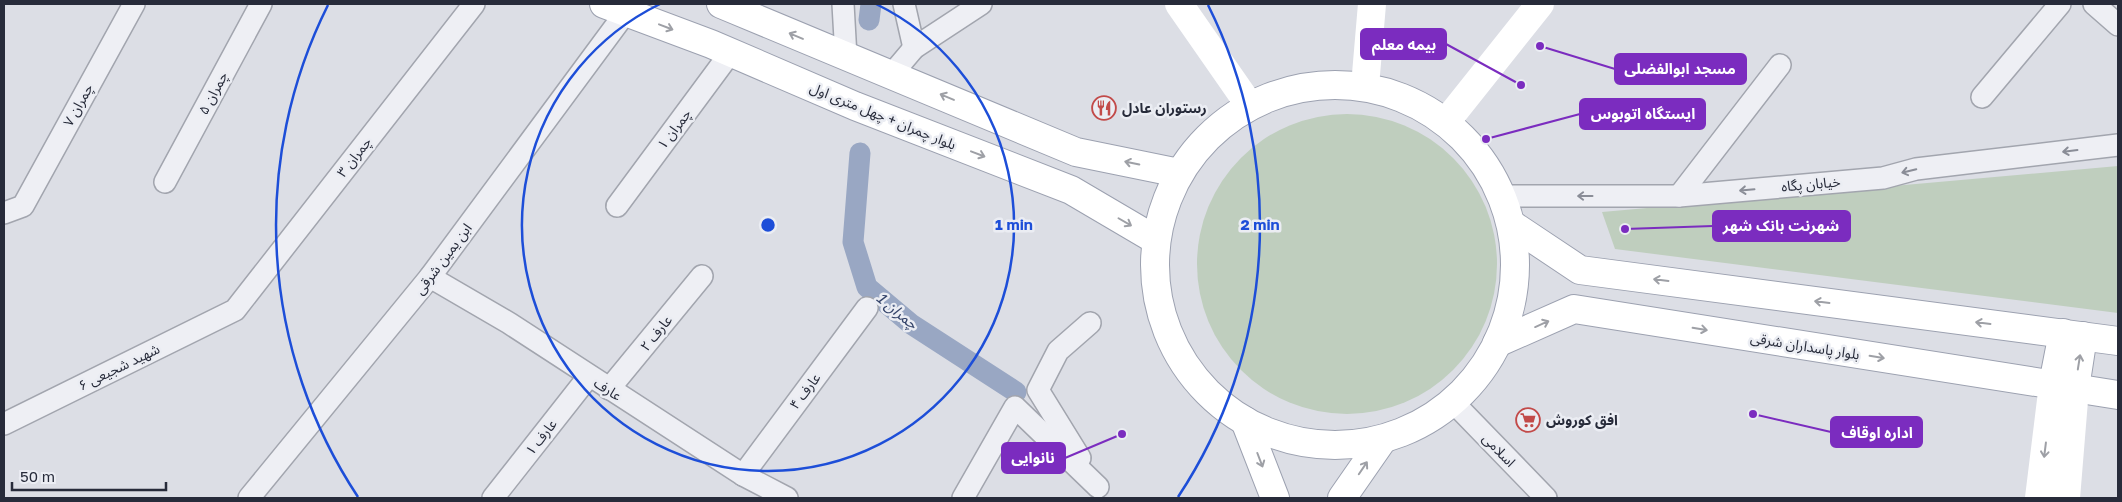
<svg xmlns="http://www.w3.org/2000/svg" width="2122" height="502" font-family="'Golos Text','Noto Sans Arabic',sans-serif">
	<rect width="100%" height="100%" fill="#dcdee5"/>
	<g fill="#bfcebe">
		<circle cx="1347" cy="264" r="150"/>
		<polygon points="2118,166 2118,313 1615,249 1602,212"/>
	</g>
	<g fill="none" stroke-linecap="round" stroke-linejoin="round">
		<g stroke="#99a7c3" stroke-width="21">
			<polyline points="869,20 871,4"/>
			<polyline points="860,153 853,242 867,287 911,324 1016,392"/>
		</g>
		<g stroke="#a2a5ae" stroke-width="24">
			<g id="street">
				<polyline points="843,4 846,57"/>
				<polyline points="904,4 914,48"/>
				<polyline points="2094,4 2118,25"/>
				<polyline points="892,74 914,48 981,4"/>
				<polyline points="1982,97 2060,4"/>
				<polyline points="165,182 261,4"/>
				<polyline points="1502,196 1679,196 1883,178 1916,169 2118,145"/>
				<polyline points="1679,196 1780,65"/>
				<polyline points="617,206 731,52"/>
				<polyline points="4,213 23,206 134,4"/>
				<polyline points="430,277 509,323 743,475 787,498"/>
				<polyline points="609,389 702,276"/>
				<polyline points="1452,401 1546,498"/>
				<polyline points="4,424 235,310 474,4"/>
				<polyline points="1080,458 1038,390 1058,351 1090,323"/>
				<polyline points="743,475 867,308"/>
				<polyline points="249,498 430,277 626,12"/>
				<polyline points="493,498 589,376"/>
				<polyline points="963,498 1015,407 1098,487"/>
			</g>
		</g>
		<g stroke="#9ca1b0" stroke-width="30">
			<g id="primary">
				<polyline points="604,4 711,44 855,106 1071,190 1156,240"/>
				<polyline points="721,4 1076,152 1179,173"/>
				<circle cx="1335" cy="265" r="180"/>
				<polyline points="1511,224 1580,270 2118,341"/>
				<polyline points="1497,343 1574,309 2118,395"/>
				<polyline points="2053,384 2063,333"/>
				<polyline points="2075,388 2083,336"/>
				<polyline points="1245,421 1275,498"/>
				<polyline points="1342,498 1383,439"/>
			</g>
		</g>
		<use href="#street" stroke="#eeeff4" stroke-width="21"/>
		<g stroke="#fff" stroke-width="28">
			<polyline points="1179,4 1250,106"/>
			<polyline points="1365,86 1372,4"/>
			<polyline points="1446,122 1540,4"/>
			<polyline points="2039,498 2053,384"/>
			<polyline points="2066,498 2075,388"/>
		</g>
		<use href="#primary" stroke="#fff" stroke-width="28"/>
	</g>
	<defs><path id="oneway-shaft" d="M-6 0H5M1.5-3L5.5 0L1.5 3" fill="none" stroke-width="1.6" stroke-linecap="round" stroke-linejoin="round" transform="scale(1.25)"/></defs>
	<g stroke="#9ea0a6">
		<use href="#oneway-shaft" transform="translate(666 27) rotate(21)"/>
		<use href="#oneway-shaft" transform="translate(796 36) rotate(-157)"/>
		<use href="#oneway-shaft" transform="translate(947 97) rotate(-157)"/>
		<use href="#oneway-shaft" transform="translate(978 154) rotate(21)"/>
		<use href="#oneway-shaft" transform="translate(1132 163) rotate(-168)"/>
		<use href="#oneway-shaft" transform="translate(1125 222) rotate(30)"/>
		<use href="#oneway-shaft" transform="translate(1661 280) rotate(-173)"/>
		<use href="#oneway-shaft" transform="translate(1822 302) rotate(-173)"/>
		<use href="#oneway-shaft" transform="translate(1983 323) rotate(-173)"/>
		<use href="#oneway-shaft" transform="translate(1542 324) rotate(-24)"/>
		<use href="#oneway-shaft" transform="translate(1700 329) rotate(9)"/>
		<use href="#oneway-shaft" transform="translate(1877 357) rotate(9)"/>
		<use href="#oneway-shaft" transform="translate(2079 362) rotate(-81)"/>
		<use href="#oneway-shaft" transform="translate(2045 450) rotate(97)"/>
		<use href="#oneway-shaft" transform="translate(1260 460) rotate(69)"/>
		<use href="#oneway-shaft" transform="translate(1363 468) rotate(-56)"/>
	</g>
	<g stroke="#8a8d97">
		<use href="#oneway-shaft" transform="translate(2070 151) rotate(173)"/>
		<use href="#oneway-shaft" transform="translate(1909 171) rotate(166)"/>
		<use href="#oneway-shaft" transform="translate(1747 190) rotate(175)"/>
		<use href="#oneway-shaft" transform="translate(1585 196) rotate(180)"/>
	</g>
	<g fill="none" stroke="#1d4ed8" stroke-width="2.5">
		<path d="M876 4A246 246 0 1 1 660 4"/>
		<path d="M358 497A492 492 0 0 1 328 5M1208 5A492 492 0 0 1 1178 497"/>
	</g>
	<defs>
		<g id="restaurant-ring" transform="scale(1.25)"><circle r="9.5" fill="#ebedf3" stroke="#c24a49" stroke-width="1.5"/><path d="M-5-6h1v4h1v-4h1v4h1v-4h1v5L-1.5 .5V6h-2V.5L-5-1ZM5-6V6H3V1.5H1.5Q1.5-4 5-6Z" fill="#c24a49"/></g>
		<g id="supermarket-ring" transform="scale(1.25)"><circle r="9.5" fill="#ebedf3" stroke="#c24a49" stroke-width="1.5"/><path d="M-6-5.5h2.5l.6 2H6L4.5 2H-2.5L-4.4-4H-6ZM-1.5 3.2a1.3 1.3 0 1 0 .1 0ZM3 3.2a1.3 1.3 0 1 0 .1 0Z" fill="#c24a49"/></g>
	</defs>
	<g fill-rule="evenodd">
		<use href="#restaurant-ring" x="1104" y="108"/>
		<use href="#supermarket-ring" x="1528" y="420"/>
	</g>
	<g text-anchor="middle" stroke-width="5" stroke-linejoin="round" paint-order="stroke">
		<g font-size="14" fill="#272b3a" stroke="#ebedf3">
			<text transform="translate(213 93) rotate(-62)" y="5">چمران ۵</text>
			<text transform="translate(78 105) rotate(-61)" y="5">چمران ۷</text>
			<text transform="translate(883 116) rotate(22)" y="5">بلوار چمران + چهل متری اول</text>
			<text transform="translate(674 129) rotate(-53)" y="5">چمران ۱</text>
			<text transform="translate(354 157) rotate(-52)" y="5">چمران ۳</text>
			<text transform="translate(1811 184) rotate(-5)" y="5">خیابان پگاه</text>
			<text transform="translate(443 259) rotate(-53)" y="5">ابن یمین شرقی</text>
			<text transform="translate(656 333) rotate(-51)" y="5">عارف ۲</text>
			<text transform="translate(1805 346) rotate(9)" y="5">بلوار پاسداران شرقی</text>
			<text transform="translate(119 367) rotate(-26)" y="5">شهید شجیعی ۶</text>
			<text transform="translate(608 389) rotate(33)" y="5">عارف</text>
			<text transform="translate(805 391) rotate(-53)" y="5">عارف ۴</text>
			<text transform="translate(541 437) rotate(-52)" y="5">عارف ۱</text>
			<text transform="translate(1499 450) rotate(46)" y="5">اسلامی</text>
		</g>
		<g font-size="14" font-weight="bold" fill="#272b3a" stroke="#ebedf3" text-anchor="start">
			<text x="1122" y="113">رستوران عادل</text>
			<text x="1546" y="425">افق کوروش</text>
		</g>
		<g font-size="15" font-style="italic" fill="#35446a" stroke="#ebedf3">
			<text transform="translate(897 311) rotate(39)" y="5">چمران 1</text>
		</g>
	</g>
	<circle cx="768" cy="225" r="8" fill="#1d4ed8" stroke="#ebedf3" stroke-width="2.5"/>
	<g font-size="15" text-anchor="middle" font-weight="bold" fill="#1d4ed8" stroke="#ebedf3" stroke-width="5" stroke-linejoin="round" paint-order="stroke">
		<text x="1014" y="230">1 min</text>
		<text x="1260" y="230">2 min</text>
	</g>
	<path fill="none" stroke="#7b2cbf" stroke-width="2" d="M1521 85L1446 44M1540 46L1615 69M1486 139L1580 114M1625 229L1713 226M1753 414L1831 432M1122 434L1065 458"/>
	<g fill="#7b2cbf" stroke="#ebedf3" stroke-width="2">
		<circle cx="1521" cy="85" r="5"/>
		<circle cx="1540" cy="46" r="5"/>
		<circle cx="1486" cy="139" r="5"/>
		<circle cx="1625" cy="229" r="5"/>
		<circle cx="1753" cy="414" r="5"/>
		<circle cx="1122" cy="434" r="5"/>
	</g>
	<g fill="#7b2cbf" stroke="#7b2cbf" stroke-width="2">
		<rect x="1361" y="29" width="85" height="30" rx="5"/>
		<rect x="1615" y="54" width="131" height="30" rx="5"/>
		<rect x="1580" y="99" width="125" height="30" rx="5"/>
		<rect x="1713" y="211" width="137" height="30" rx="5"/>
		<rect x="1831" y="417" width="91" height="30" rx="5"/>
		<rect x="1002" y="443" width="63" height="30" rx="5"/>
	</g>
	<g font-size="15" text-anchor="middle" font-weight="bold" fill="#fff">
		<text x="1404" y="50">بیمه معلم</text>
		<text x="1680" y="74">مسجد ابوالفضلی</text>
		<text x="1643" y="119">ایستگاه اتوبوس</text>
		<text x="1781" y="231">شهرنت بانک شهر</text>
		<text x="1877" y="438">اداره اوقاف</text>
		<text x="1033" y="463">نانوایی</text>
	</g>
	<rect width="2122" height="502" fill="none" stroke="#272b3a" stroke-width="10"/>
	<path d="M12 482v8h154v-8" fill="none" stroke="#272b3a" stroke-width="2.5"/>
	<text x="20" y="482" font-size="15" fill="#272b3a" stroke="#ebedf3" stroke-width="4" paint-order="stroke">50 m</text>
</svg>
